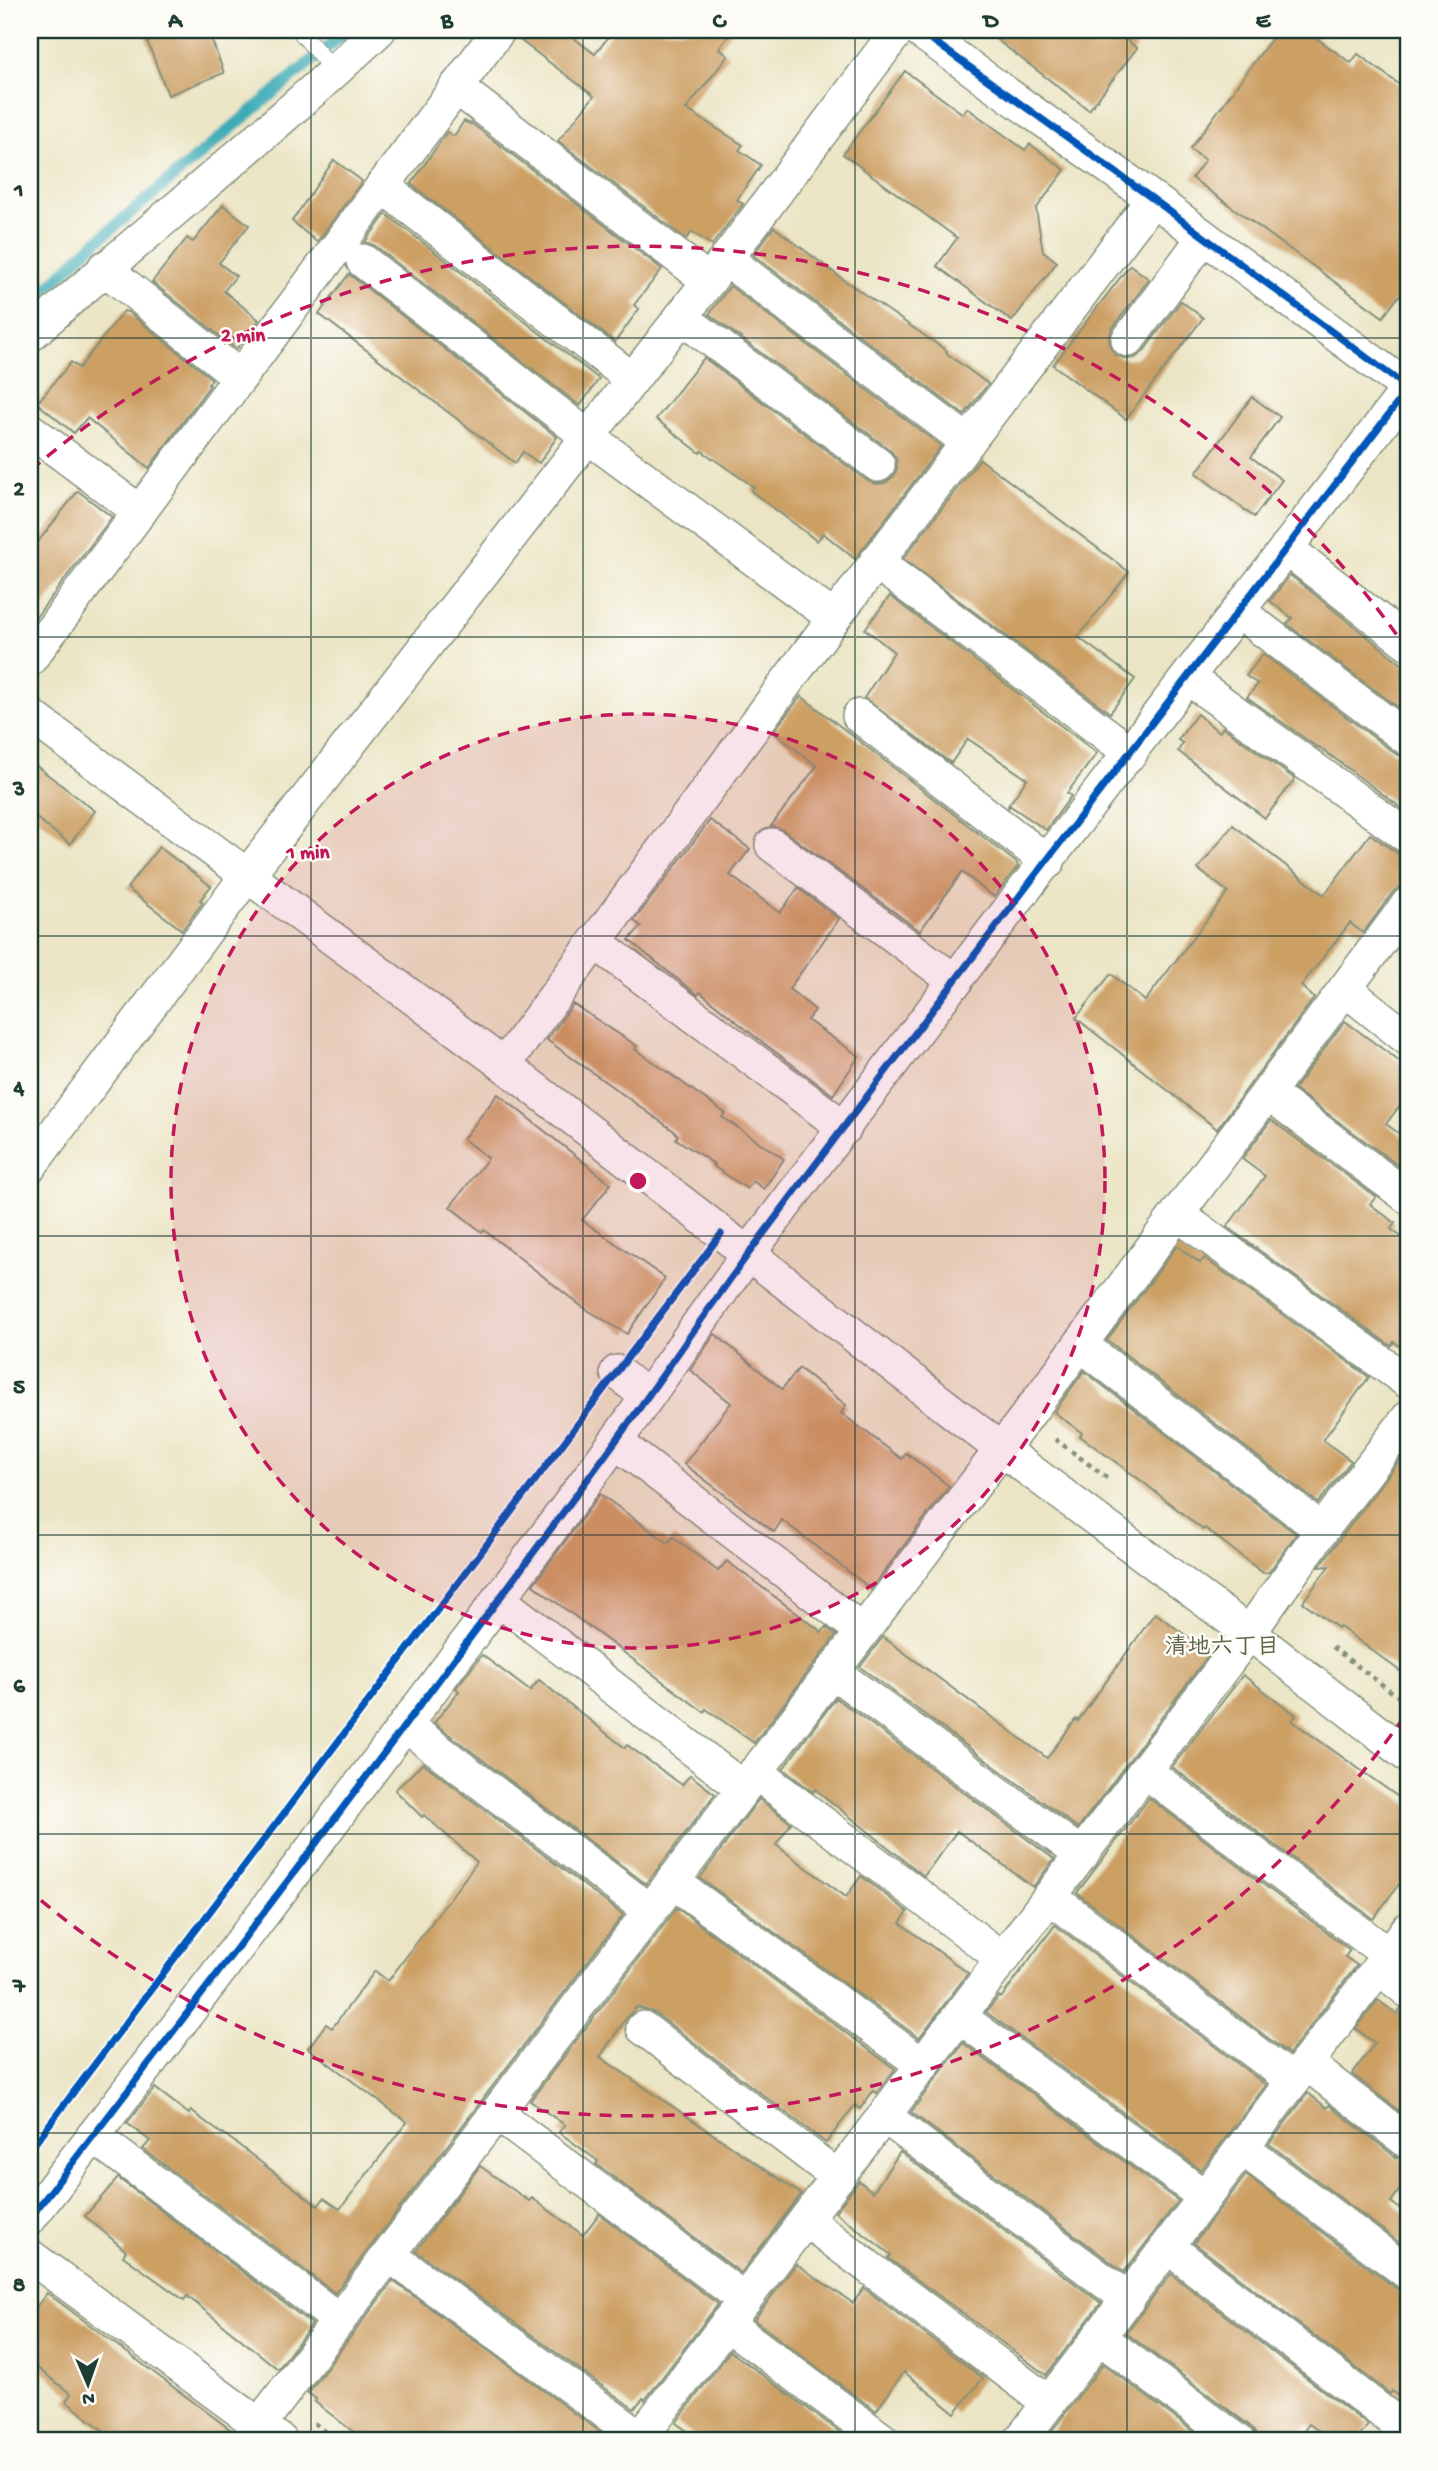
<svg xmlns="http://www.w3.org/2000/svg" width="1438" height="2471" font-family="'Gochi Hand','Klee One',sans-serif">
	<rect width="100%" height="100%" fill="#fdfcf7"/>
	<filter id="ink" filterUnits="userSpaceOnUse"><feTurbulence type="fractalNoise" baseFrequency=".0143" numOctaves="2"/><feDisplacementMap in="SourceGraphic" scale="14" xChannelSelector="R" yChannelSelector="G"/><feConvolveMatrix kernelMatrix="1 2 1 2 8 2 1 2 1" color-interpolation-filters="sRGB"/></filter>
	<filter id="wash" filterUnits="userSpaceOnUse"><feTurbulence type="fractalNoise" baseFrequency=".00686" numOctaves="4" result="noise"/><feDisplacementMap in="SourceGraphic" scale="28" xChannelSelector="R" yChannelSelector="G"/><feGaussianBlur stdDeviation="1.57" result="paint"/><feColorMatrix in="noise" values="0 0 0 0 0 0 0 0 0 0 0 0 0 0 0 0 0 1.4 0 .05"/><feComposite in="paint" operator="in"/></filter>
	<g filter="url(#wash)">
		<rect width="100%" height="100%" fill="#ebe5c5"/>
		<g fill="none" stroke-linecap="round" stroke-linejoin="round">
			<polyline stroke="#3cacb7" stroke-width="12" points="30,305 83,253 348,30"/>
		</g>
		<g id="blocks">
			<g fill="#cc9f63">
				<polygon points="143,30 208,30 224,73 168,95"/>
				<polygon points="518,30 563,30 595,54 614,30 733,30 719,48 728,56 686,109 743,145 739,150 761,165 737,200 743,204 712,245 692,232 686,239 558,141 594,96 516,37"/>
				<polygon points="984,30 1113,30 1137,48 1089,110"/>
				<polygon points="1278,30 1305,30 1351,63 1358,54 1408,91 1408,284 1383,317 1192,178 1205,160 1190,149"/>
				<polygon points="905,71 963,114 967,108 1025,150 1030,144 1065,170 1036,209 1043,251 1057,262 1012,321 937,266 957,238 843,154"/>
				<polygon points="464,121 470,124 471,123 662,269 634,305 639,309 615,342 411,184 447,132 454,136"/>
				<polygon points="334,160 362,181 317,242 292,221"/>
				<polygon points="223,205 249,225 219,263 236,276 224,291 259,320 236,349 152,282 187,238 193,242"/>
				<polygon points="386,214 599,379 580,406 375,246 365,242"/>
				<polygon points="774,227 841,278 947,351 946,353 988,384 964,415 753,255"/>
				<polygon points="1130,265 1149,279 1112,329 1109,337 1110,347 1117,356 1127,359 1135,358 1143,352 1181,301 1203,318 1126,419 1053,365"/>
				<polygon points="349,274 557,437 539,463 523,452 515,463 319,314"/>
				<polygon points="730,286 941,446 855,559 823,533 817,541 751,491 754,487 702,451 700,453 656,419 704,358 866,480 875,484 885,483 894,476 897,468 896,458 890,450 709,314"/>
				<polygon points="124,311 128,312 212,379 208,384 210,385 149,468 87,418 74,433 37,403 71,362 79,368"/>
				<polygon points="1252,397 1280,417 1251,457 1282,480 1254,517 1196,473"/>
				<polygon points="980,459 1129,572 1078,637 1135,679 1110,713 903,559"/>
				<polygon points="78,491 112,517 30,625 30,552"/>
				<polygon points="1290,575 1408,669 1408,715 1287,624 1292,618 1270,601"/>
				<polygon points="890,596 1097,753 1067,793 1071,796 1046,830 1009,805 1009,808 1008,806 1027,779 968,739 951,763 864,698 894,652 865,629"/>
				<polygon points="1263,654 1396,754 1408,758 1408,813 1319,747 1318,748 1247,697 1258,684 1246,676"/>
				<polygon points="801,696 1017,863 1018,866 994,897 962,872 920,931 783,830 771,826 817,766 773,732"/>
				<polygon points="1197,714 1219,732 1223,727 1295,779 1265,818 1178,751 1183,743 1178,740"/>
				<polygon points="30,761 95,811 70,844 30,813"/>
				<polygon points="710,820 750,849 730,875 780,913 798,888 839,919 789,989 815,1010 807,1020 859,1056 833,1095 753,1035 700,992 698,995 671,974 629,940 641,926 634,921"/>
				<polygon points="1233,825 1324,895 1370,834 1397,853 1408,856 1408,885 1400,887 1393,892 1363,933 1350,923 1301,986 1314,998 1217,1129 1076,1018 1111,974 1145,1001 1228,892 1198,869"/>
				<polygon points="159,847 211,886 200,900 203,902 182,930 127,888"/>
				<polygon points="573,1004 637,1046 635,1049 725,1113 722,1117 784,1159 764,1189 753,1181 747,1189 712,1165 714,1164 676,1139 678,1135 674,1131 547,1040"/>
				<polygon points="1345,1021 1408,1068 1408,1095 1386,1124 1408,1140 1408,1154 1399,1166 1294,1089"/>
				<polygon points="498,1094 611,1184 582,1220 665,1278 627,1334 581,1306 484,1230 482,1232 450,1207 488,1158 463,1139"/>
				<polygon points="1271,1120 1376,1197 1370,1204 1395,1223 1391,1229 1408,1242 1408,1352 1394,1342 1391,1346 1227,1227 1265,1176 1242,1159"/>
				<polygon points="1177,1246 1200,1263 1204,1258 1369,1377 1323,1440 1351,1461 1318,1503 1107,1340"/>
				<polygon points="715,1334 782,1389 799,1368 846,1405 841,1413 902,1459 906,1453 949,1486 871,1589 782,1520 774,1532 684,1464 731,1403 690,1370"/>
				<polygon points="1084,1371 1296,1534 1269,1572 1263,1573 1205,1528 1203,1530 1143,1482 1080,1436 1082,1433 1054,1412"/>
				<polygon points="1408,1449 1408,1677 1339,1626 1338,1628 1303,1602 1329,1566 1319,1567"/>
				<polygon points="600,1494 668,1543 673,1537 718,1571 727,1561 822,1632 826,1627 836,1635 754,1743 706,1709 704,1712 533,1585"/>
				<polygon points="1155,1613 1210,1653 1078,1828 860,1667 883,1637 1047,1758 1076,1719 1078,1721"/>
				<polygon points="482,1655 530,1691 539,1680 625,1748 627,1745 682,1785 690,1775 715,1794 646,1884 434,1723 459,1691 456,1688"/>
				<polygon points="1243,1675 1296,1715 1292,1721 1408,1804 1408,1872 1373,1919 1172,1767"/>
				<polygon points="836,1698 1054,1859 1033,1887 957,1831 924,1876 815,1789 813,1792 783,1769"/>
				<polygon points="423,1763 623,1915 335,2293 143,2149 150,2141 127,2123 155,2088 189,2114 191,2111 222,2134 223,2133 318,2206 324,2198 340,2209 407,2122 308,2048 326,2024 332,2028 375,1971 388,1981 477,1862 424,1815 422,1817 395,1790"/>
				<polygon points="1149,1798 1350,1950 1345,1957 1357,1965 1289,2054 1077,1893"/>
				<polygon points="759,1799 791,1823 776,1845 846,1897 861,1876 908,1912 900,1923 968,1973 919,2038 700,1878"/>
				<polygon points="677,1908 895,2069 877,2093 873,2091 860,2109 855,2105 826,2143 655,2013 637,2007 627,2017 600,2057 801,2194 741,2273 596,2164 598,2161 559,2132 565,2125 530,2101"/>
				<polygon points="1055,1925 1266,2085 1201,2170 986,2012 999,1996 1001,1998"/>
				<polygon points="1378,2000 1397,2014 1401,2008 1408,2010 1408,2118 1352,2074 1375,2043 1356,2029"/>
				<polygon points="963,2043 1178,2201 1124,2272 911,2112"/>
				<polygon points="1308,2093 1327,2108 1329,2105 1396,2157 1408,2161 1408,2178 1391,2202 1408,2215 1408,2249 1269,2144"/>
				<polygon points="900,2152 1101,2303 1046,2375 888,2258 891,2255 886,2251 835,2212 859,2181 873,2192"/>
				<polygon points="480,2166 529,2201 532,2198 583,2235 599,2214 718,2304 645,2400 643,2398 634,2409 416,2251"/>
				<polygon points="1246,2175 1396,2288 1408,2292 1408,2404 1392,2391 1390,2394 1194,2243"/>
				<polygon points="118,2178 312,2324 278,2369 187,2296 184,2300 123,2256 126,2251 85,2216"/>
				<polygon points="796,2264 853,2303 864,2288 983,2378 955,2413 904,2372 876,2411 754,2320"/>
				<polygon points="1171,2274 1368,2425 1356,2441 1333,2441 1309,2424 1296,2441 1257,2441 1255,2433 1250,2426 1126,2333"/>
				<polygon points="393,2281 611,2440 365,2441 315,2402 316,2399 308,2393"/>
				<polygon points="47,2293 231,2430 228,2441 118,2441 91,2421 66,2401 71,2394 30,2362 30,2315"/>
				<polygon points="730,2351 852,2441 701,2441 676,2423"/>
				<polygon points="1103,2364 1206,2441 1044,2441"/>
			</g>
		</g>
	</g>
	<g filter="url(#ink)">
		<use href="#blocks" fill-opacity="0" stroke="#85917c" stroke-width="2"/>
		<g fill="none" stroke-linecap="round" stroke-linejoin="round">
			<g stroke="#85917c" stroke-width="18">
				<polyline id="service" points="299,30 335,72"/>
			</g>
			<g stroke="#85917c" stroke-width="36">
				<g id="minor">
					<polyline points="456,87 709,281"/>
					<polyline points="382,186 632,379"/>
					<polyline points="726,259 968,442"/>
					<polyline points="363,261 587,436 834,618"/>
					<polyline points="104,268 240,377"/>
					<polyline points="681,317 878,465"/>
					<path d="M30 335C145 232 267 136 379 30"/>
					<polyline points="1128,340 1204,237"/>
					<polyline points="30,430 140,512"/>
					<polyline points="1286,548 1408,643"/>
					<polyline points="876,562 1131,753"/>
					<polyline points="1238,611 1408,739"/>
					<polyline points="30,659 499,30"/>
					<polyline points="1188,678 1408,837"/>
					<polyline points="30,715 504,1065 1001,1449 1249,1633 1408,1756"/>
					<polyline points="859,716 1048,862"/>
					<polyline points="772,845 956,982"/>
					<polyline points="595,942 845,1128"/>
					<polyline points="1345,989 1408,1039"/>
					<polyline points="504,1065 834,618 1153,199"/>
					<polyline points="1268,1093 1408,1197"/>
					<polyline points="30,1166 246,877 726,259 898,30"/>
					<polyline points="1177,1214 1408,1382"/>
					<polyline points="1080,1344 1322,1530"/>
					<polyline points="617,1372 647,1397"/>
					<polyline points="616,1442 862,1631"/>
					<polyline points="498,1599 743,1788"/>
					<polyline points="832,1671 1082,1855"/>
					<polyline points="405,1725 650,1911"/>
					<polyline points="1145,1771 1389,1955"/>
					<polyline points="755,1772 1003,1959"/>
					<polyline points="672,1881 923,2065"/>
					<polyline points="1050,1897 1293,2081"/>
					<polyline points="1379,1968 1408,1991"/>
					<polyline points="960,2017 1205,2197"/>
					<polyline points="643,2028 838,2177"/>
					<polyline points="1306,2063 1408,2142"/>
					<polyline points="496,2113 745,2300"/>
					<polyline points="884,2116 1128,2299"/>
					<polyline points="93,2136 339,2320"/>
					<polyline points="1242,2148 1408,2273"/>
					<path d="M30 2218C227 1963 421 1706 612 1446 660 1381 704 1314 752 1249 968 960 1190 675 1408 389V388L1153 199 918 30"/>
					<polyline points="806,2220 1049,2403"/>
					<polyline points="1168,2247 1408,2432"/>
					<polyline points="389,2255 641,2438"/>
					<polyline points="30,2256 281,2441"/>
					<polyline points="727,2324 884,2441"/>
					<polyline points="1099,2337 1238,2441"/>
					<polyline points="247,2441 1026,1417 1408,904"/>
					<polyline points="638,2441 1249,1633 1322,1530 1408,1418"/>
					<polyline points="1020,2441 1408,1929"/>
				</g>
			</g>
			<g stroke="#85917c" stroke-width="4.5" stroke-dasharray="5 5" stroke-linecap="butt">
				<polyline points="1055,1439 1110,1480"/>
				<polyline points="1332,1647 1408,1704"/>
				<polyline points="314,2423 338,2441"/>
			</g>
			<use href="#service" stroke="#fff" stroke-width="16"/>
			<use href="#minor" stroke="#fff" stroke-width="33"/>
			<g stroke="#fdfcf7" stroke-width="11">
				<g id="cycleway">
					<polyline points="30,2150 721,1234"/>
					<path d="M30 2218C227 1963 421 1706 612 1446 660 1381 704 1314 752 1249 968 960 1190 675 1408 389V388L1153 199 918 30"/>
				</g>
			</g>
			<use href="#cycleway" stroke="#0057b8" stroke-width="7"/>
		</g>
	</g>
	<path fill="none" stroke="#1f3d34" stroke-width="2" stroke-opacity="0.55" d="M311 30V2441M583 30V2441M855 30V2441M1127 30V2441M30 338H1408M30 637H1408M30 936H1408M30 1236H1408M30 1535H1408M30 1834H1408M30 2133H1408"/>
	<circle cx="638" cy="1181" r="467" fill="#c2185b" fill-opacity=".12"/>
	<g fill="none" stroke="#c2185b" stroke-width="3.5" stroke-dasharray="12 9">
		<circle cx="638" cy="1181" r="467"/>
		<path d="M1404 1717A935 935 0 0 1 31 1892M31 470A935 935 0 0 1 1404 645"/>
	</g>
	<g text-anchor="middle" stroke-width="5" stroke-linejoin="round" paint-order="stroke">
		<g font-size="23" font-weight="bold" fill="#5c5f44" stroke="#fdfcf7">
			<text x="1222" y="1653">清地六丁目</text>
		</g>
	</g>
	<circle cx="638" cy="1181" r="10" fill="#c2185b" stroke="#fdfcf7" stroke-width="3.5"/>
	<g font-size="21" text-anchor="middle" font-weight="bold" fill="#c2185b" stroke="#fdfcf7" stroke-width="5" stroke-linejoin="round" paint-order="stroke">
		<text x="243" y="341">2 min</text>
		<text x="308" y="858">1 min</text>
	</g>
	<rect width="1438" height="2471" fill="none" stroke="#fdfcf7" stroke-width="77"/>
	<g transform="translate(88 2384) rotate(178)" stroke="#fdfcf7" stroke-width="5" paint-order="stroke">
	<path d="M0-5L12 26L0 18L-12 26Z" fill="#1f3d34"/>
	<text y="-10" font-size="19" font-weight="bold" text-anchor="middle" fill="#1f3d34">N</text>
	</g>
	<rect x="38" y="38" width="1362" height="2394" fill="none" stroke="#1f3d34" stroke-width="2.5"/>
	<g font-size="23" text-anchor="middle" font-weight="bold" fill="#1f3d34">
		<text x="175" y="27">A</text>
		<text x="447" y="27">B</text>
		<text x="719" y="27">C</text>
		<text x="991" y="27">D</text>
		<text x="1263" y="27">E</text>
		<text x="19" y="196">1</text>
		<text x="19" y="495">2</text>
		<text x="19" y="795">3</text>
		<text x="19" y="1094">4</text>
		<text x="19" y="1393">5</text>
		<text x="19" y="1692">6</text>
		<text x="19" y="1992">7</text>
		<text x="19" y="2291">8</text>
	</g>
</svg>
